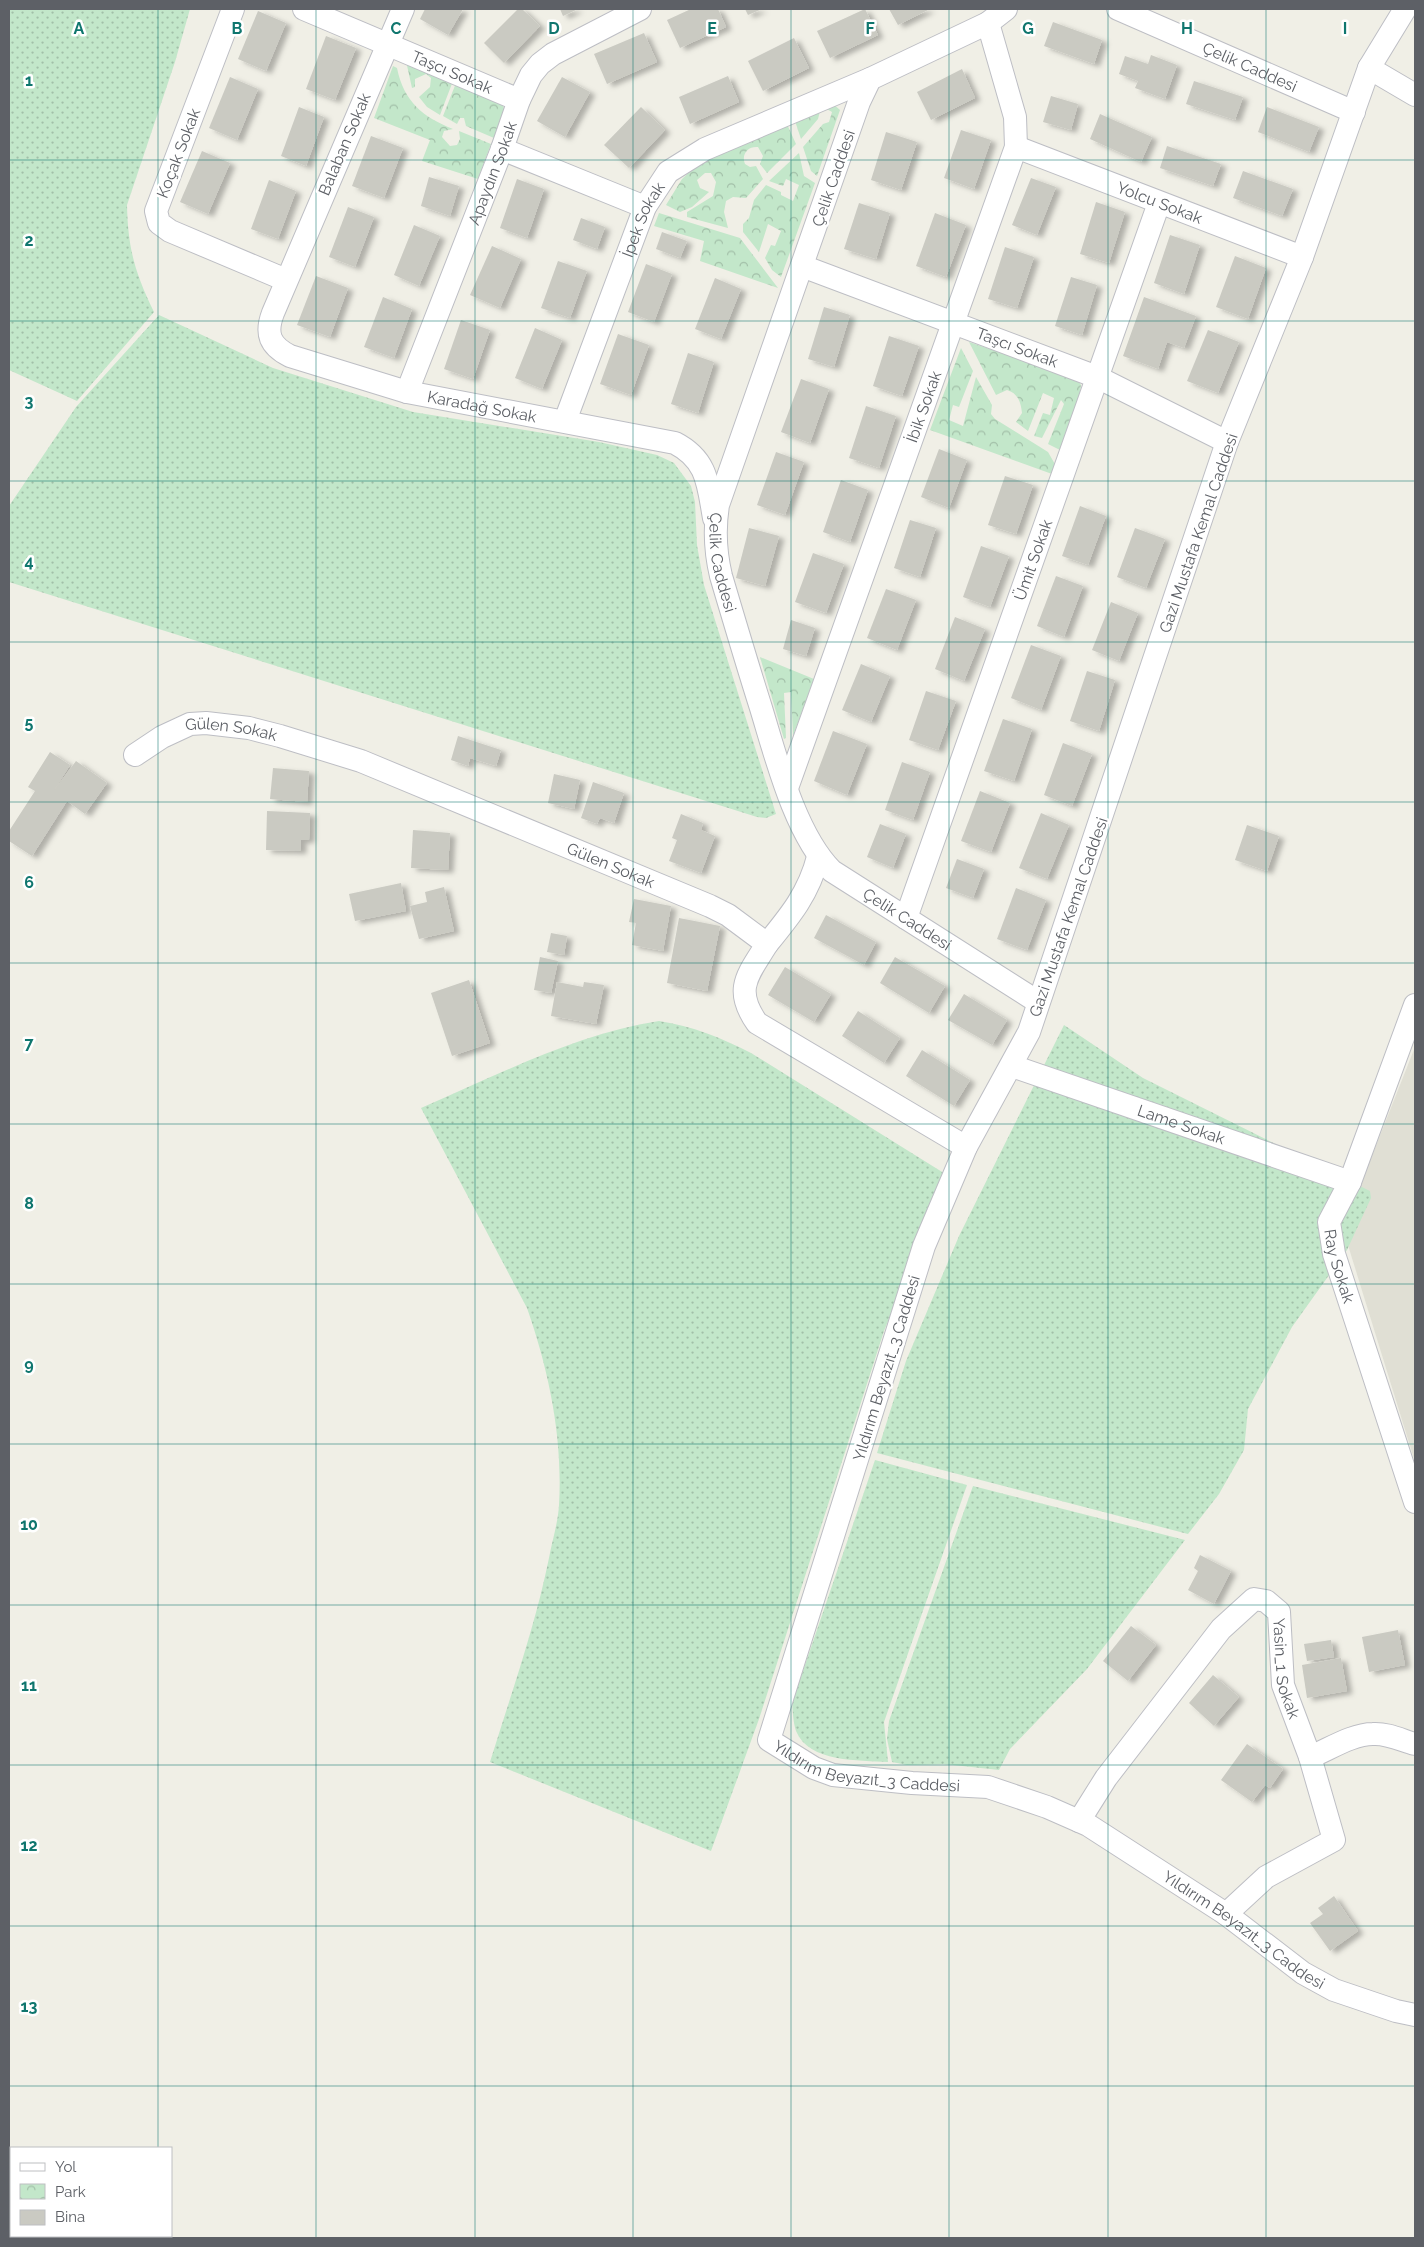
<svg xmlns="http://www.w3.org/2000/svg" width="1424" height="2247" font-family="Raleway,sans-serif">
	<defs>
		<pattern id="grass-dots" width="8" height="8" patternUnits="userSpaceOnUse" patternTransform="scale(1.25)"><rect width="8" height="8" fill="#c3e7ca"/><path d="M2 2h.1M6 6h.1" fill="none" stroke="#a2bfa8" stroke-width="1.8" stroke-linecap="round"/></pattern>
		<pattern id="park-crowns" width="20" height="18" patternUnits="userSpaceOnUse" patternTransform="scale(1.25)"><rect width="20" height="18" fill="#c3e7ca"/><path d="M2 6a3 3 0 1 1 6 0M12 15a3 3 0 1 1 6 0" fill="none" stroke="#a2bfa8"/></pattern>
		<filter id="shadow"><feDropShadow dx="5.5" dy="3" stdDeviation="2.5" flood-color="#0004"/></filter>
	</defs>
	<rect width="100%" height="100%" fill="#f0efe6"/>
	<polygon fill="#e0dfd4" points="1415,1047 1415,1462 1343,1229"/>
	<g fill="url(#grass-dots)">
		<path d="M9 9H190L175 62 127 205C128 249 135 273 154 312L77 401 9 370Z"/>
		<polygon points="159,315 273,368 413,412 599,442 657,455 674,463 691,486 695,502 697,545 704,585 776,814 766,818 757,817 9,582 9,506 76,407"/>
		<path d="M659 1021C692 1026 722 1038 751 1053L947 1175 884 1331 759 1719 711 1851 490 1762C511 1694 535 1627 549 1558 552 1541 558 1523 559 1505 563 1438 549 1371 527 1308L421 1108C498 1075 575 1034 659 1021Z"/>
		<polygon points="1064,1025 1143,1078 1370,1191 1371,1198 1347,1250 1292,1327 1248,1409 1244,1450 1219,1494 1188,1534 877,1453 906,1361 959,1236"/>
		<path d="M875 1460 967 1485 884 1722 888 1762C859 1760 809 1763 796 1731 793 1722 793 1712 792 1703Z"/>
		<polygon points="973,1486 1185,1540 1087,1669 1010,1749 999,1770 944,1764 907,1765 892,1762 887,1739 889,1721"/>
	</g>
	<g fill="url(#park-crowns)">
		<polygon points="406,61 409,61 502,103 505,111 494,138 466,126 464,118 460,118 457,124 443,116 456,83 453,81 440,115 427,107 419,97 430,87 431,78 426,74 415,79 415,87 412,88"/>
		<path d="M393 66 397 68C404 102 423 117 453 129L444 131 442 137 450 146 457 145 460 139 459 131 491 144 478 179 422 161 430 140 374 118Z"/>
		<polygon points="832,103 840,110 817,176 811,171 803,147 823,124 829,122 832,112 825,108 820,111 818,119 801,139 794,118"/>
		<path d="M786 122 796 144 767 173 760 164 763 156 758 147C748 146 741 154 745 164L750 167 756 166 763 179 746 198 733 197 726 201 724 212 728 228 687 217V212L713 196 716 182 711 173H705L697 180 700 188 709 192 692 207 680 212 666 205 682 179 697 165Z"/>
		<polygon points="799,153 804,176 815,183 781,277 772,270 765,258 771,245 775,246 781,231 768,224 759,252 743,232 743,224 749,218 754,200 766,185 781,192 781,195 793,201 799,185 786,179 783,186 769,181"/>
		<polygon points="659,213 740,238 778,288 700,261 704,241 654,226"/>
		<path d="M969 342 1076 378 1081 385 1080 393 1060 450 1048 444 1064 404 1061 400 1042 438 1034 436 1043 413 1050 415 1054 398 1043 393 1028 431 1016 422 1022 413C1021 403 1018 393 1007 390L996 395Z"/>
		<polygon points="961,348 973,371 959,407 953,405 949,420 963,426 976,377 992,405 991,414 995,419 1048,452 1056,466 1052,474 930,430"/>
		<polygon points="760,657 814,679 793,736 791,692 784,693 786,738 784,739"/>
	</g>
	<g fill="#cacac2" filter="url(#shadow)">
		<polygon points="425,9 463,9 448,35 420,19"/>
		<polygon points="518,9 522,9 540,26 504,63 484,43"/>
		<polygon points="560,9 578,9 563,16"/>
		<polygon points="691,9 718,9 726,27 680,48 667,20"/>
		<polygon points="745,9 762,9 748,15"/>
		<polygon points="865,9 878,35 830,58 817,31"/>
		<polygon points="889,9 930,9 898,25"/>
		<polygon points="258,11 286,23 266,71 238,59"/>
		<polygon points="1053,22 1102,40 1094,64 1044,46"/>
		<polygon points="644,33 657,62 607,84 594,54"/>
		<polygon points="326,36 356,48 335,100 306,89"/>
		<polygon points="794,38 809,68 763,91 748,61"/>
		<polygon points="1151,55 1177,65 1165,99 1135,88 1138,81 1119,74 1125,56 1148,64"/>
		<polygon points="962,69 975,98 931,120 917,92"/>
		<polygon points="728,76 739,102 690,124 679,97"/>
		<polygon points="230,77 258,89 237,140 209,128"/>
		<polygon points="562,77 590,92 565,137 537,121"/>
		<polygon points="1194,81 1243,97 1235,120 1186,104"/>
		<polygon points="1051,96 1078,104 1071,130 1043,122"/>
		<polygon points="299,107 324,117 306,166 281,156"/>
		<polygon points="641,107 665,130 629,168 604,145"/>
		<polygon points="1267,107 1319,127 1309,152 1258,132"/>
		<polygon points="1100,114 1152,137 1141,162 1090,139"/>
		<polygon points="961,130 991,140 974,189 944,178"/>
		<polygon points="886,132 917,142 901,190 871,180"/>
		<polygon points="371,136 403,148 384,198 352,186"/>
		<polygon points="1167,146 1221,164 1213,186 1160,168"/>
		<polygon points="202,151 230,163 208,214 180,202"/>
		<polygon points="1243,171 1293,189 1282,216 1233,198"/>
		<polygon points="429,177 459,186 450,216 421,206"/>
		<polygon points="1031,178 1056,187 1037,235 1012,225"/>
		<polygon points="517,179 544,189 527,238 500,228"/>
		<polygon points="269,180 296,191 278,239 251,229"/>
		<polygon points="1096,202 1125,212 1109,263 1080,254"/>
		<polygon points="859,203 890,213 876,259 844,249"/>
		<polygon points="348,207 374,217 355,267 329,257"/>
		<polygon points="935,213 966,225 946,277 916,266"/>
		<polygon points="581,218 605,227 597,249 573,240"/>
		<polygon points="414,225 440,236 419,286 394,275"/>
		<polygon points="662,232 687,241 680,258 656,249"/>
		<polygon points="1170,235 1200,245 1184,294 1154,283"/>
		<polygon points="492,246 521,259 500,308 470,295"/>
		<polygon points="1005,247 1034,257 1017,308 988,299"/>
		<polygon points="1235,256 1266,268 1248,319 1216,307"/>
		<polygon points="558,261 587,271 570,318 541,308"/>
		<polygon points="646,264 672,274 654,322 628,312"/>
		<polygon points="316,276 348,288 330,337 297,325"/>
		<polygon points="1071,277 1097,285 1082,335 1055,326"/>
		<polygon points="715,278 741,289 721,339 695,329"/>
		<polygon points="383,297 412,309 394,358 364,347"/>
		<polygon points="1144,297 1196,316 1184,348 1167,342 1158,369 1123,356"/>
		<polygon points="824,307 850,315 834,367 808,359"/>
		<polygon points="461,320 490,330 473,379 444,369"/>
		<polygon points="535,328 562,340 542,389 515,378"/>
		<polygon points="1208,330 1239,342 1218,393 1187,381"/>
		<polygon points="618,334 649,345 631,395 600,384"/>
		<polygon points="889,336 919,346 902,396 873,386"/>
		<polygon points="688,353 714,362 698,413 671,404"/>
		<polygon points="801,379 829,389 810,443 781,432"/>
		<polygon points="866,406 896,416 879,468 849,458"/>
		<polygon points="939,449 967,460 949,508 921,497"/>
		<polygon points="776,452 804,462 785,515 757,505"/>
		<polygon points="1005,476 1033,485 1016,534 988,525"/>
		<polygon points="841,480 868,490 850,542 823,532"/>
		<polygon points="1080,506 1106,516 1088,565 1062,556"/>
		<polygon points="910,520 936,528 920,577 894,568"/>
		<polygon points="749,528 779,536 765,586 736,578"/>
		<polygon points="1135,528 1165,539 1146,588 1117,577"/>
		<polygon points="981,546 1009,556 990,607 963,597"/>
		<polygon points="813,553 844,564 826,613 795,602"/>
		<polygon points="1056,576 1083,586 1064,637 1037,626"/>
		<polygon points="886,589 916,600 897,650 867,638"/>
		<polygon points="1111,602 1138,613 1119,661 1092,650"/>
		<polygon points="955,617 985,629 964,681 935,669"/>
		<polygon points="791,620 815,628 806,656 783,649"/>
		<polygon points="1031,645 1061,656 1041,710 1011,698"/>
		<polygon points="861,664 890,676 871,722 842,710"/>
		<polygon points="1087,671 1115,680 1099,731 1070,721"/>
		<polygon points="926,691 956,701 938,750 909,740"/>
		<polygon points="1003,719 1032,729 1014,781 984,771"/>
		<polygon points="833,731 867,744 847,795 814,781"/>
		<polygon points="458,736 501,750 496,766 470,758 468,766 451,760"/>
		<polygon points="1063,743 1092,754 1072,806 1044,795"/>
		<polygon points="50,752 70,765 53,792 76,761 107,783 85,814 67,801 32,856 9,841 9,831 35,791 28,787"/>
		<polygon points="902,762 930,772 913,820 885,810"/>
		<polygon points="273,768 309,771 307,802 270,799"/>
		<polygon points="554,774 580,780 574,809 548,803"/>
		<polygon points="593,782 624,793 614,823 600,818 597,824 581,818"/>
		<polygon points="980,791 1010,803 991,852 961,841"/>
		<polygon points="267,811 310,813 309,840 301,840 301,851 266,850"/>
		<polygon points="1041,813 1069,825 1047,879 1019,868"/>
		<polygon points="681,814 703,823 701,830 715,836 701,873 669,861 677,840 672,838"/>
		<polygon points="880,824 906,834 893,868 867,857"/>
		<polygon points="1247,825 1279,836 1267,871 1235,860"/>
		<polygon points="413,830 450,833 448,870 411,868"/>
		<polygon points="957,859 984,869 973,898 946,888"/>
		<polygon points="401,883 406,911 355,921 349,894"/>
		<polygon points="444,887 454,931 419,939 410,906 427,902 425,892"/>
		<polygon points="1016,888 1046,900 1027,950 997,939"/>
		<polygon points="634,899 671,906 663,951 632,945 636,923 629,922"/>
		<polygon points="826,915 876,942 864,965 814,938"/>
		<polygon points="679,918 720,926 707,991 667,983"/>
		<polygon points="551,933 567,936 564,955 547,952"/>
		<polygon points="540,957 558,961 551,993 534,990"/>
		<polygon points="895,957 945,986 929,1013 880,983"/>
		<polygon points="785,967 831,994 814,1022 768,995"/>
		<polygon points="469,980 490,1043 452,1056 431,993"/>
		<polygon points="557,982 583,987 584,982 604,985 596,1024 551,1016"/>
		<polygon points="964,994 1007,1020 992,1045 948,1020"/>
		<polygon points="858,1011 900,1038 884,1063 842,1036"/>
		<polygon points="922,1050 970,1080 954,1106 906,1076"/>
		<polygon points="1200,1555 1231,1571 1214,1604 1188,1590 1198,1571 1194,1568"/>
		<polygon points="1131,1626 1156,1645 1128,1681 1103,1661"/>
		<polygon points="1398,1630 1405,1665 1369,1672 1362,1637"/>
		<polygon points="1331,1640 1334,1657 1307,1661 1304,1644"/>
		<polygon points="1341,1658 1347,1691 1307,1698 1302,1665"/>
		<polygon points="1213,1675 1239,1697 1214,1726 1189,1703"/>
		<polygon points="1247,1744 1283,1769 1270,1788 1265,1785 1252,1802 1221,1780"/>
		<polygon points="1334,1896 1358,1931 1330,1951 1310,1923 1323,1914 1318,1908"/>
	</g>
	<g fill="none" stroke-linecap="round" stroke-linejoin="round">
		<g stroke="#bdbec4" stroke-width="24">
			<g id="minor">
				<polyline points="233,9 156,211 159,223 170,231 286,280"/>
				<path id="s1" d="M304 9 519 100"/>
				<path id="s2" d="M403 9 273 313C265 334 270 346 290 356L407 392 675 443C708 460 708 485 714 518"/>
				<path id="s3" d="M1006 9 988 23 870 79 859 102 718 505C714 530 715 551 721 576 734 620 747 664 761 708 776 757 795 834 832 871L1038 1002"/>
				<path id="s4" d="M1118 9 1354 112"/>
				<path id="s5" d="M1405 9 1369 68 1302 257 1227 442 1029 1032 966 1147 924 1246 769 1740 814 1768 833 1775 912 1783 988 1787 1047 1807 1088 1825 1226 1914 1303 1973 1334 1990 1396 2011 1415 2015"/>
				<polyline points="1369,68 1415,95"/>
				<path id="s6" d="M1016 147 1302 257"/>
				<polyline points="502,149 645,207"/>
				<path id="s7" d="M802 266 1097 377 1227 442"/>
				<path id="s8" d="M407 392 502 149 519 100 531 75 540 64 553 54 640 9"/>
				<path id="s9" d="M565 421 645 207 668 172 705 149 870 79"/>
				<path id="s10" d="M135 755 162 737 190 724 206 723 249 728 280 736 361 761 710 906 728 915 767 944C748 975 733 989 757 1023L966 1147"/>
				<path id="s11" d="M787 788 1016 147 1015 117 988 23"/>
				<path id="s12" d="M906 918 1159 203"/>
				<path d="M767 944C790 916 809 893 818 857"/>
				<path id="s13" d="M1415 1005 1350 1182 1329 1222 1334 1254 1415 1502"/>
				<path id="s14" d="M1012 1066 1350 1182"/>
				<path d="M1310 1757C1328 1750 1352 1734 1373 1734 1387 1733 1401 1740 1415 1744"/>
				<path id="s15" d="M1079 1821 1106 1778 1221 1629 1254 1599 1266 1601 1279 1612 1283 1685 1310 1757 1334 1840 1266 1877 1226 1914"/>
			</g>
		</g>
		<use href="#minor" stroke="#fff" stroke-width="22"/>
	</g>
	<path fill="none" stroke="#0f766e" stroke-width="1" stroke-opacity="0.55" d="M158 9V2148M316 9V2238M475 9V2238M633 9V2238M791 9V2238M949 9V2238M1108 9V2238M1266 9V2238M9 160H1415M9 321H1415M9 481H1415M9 642H1415M9 802H1415M9 963H1415M9 1124H1415M9 1284H1415M9 1444H1415M9 1605H1415M9 1765H1415M9 1926H1415M9 2086H1415M158 2236V2238"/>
	<g text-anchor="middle" stroke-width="5" stroke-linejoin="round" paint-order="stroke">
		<g font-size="16" fill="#5d6066" stroke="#fff">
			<text dy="6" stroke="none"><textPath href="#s4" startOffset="144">Çelik Caddesi</textPath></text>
			<text dy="6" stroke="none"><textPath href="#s1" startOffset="161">Taşcı Sokak</textPath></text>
			<text transform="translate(344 144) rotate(-67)" y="6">Balaban Sokak</text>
			<text transform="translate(178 153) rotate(-69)" y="6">Koçak Sokak</text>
			<text dy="6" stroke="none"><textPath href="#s8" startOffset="235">Apaydın Sokak</textPath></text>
			<text transform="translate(833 178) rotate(-71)" y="6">Çelik Caddesi</text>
			<text dy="6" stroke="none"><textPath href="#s6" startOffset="154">Yolcu Sokak</textPath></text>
			<text dy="6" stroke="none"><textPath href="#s9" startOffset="216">İpek Sokak</textPath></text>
			<text dy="6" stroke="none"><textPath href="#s7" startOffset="230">Taşcı Sokak</textPath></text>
			<text dy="6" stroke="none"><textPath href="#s2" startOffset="582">Karadağ Sokak</textPath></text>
			<text dy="6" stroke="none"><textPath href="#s11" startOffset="405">İbik Sokak</textPath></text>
			<text transform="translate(1198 533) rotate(-71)" y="6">Gazi Mustafa Kemal Caddesi</text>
			<text dy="6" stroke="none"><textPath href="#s12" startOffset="380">Ümit Sokak</textPath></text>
			<text dy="6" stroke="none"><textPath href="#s3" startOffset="664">Çelik Caddesi</textPath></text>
			<text dy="6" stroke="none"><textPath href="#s10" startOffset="105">Gülen Sokak</textPath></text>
			<text dy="6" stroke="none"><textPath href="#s10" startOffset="510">Gülen Sokak</textPath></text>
			<text transform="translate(1068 917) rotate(-71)" y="6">Gazi Mustafa Kemal Caddesi</text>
			<text dy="6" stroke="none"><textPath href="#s3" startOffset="1084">Çelik Caddesi</textPath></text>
			<text dy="6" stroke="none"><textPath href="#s14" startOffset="179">Lame Sokak</textPath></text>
			<text dy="6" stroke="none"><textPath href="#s13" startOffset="279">Ray Sokak</textPath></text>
			<text transform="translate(886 1368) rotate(-73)" y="6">Yıldırım Beyazıt_3 Caddesi</text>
			<text dy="6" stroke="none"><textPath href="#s15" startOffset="370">Yasin_1 Sokak</textPath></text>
			<text dy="6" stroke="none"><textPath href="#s5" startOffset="1952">Yıldırım Beyazıt_3 Caddesi</textPath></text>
			<text dy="6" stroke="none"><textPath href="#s5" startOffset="2372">Yıldırım Beyazıt_3 Caddesi</textPath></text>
		</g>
	</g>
	<g font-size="16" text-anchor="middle" font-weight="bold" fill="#0f766e" stroke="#fff" stroke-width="5" stroke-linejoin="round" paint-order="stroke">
		<text x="79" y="34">A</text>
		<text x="237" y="34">B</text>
		<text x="396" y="34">C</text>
		<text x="554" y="34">D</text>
		<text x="712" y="34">E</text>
		<text x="870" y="34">F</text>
		<text x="1028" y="34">G</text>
		<text x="1187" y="34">H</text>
		<text x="1345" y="34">I</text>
		<text x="29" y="86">1</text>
		<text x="29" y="246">2</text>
		<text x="29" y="407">3</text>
		<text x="29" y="567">4</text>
		<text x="29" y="728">5</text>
		<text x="29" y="888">6</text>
		<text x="29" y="1049">7</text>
		<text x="29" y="1209">8</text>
		<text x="29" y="1370">9</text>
		<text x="29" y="1530">10</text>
		<text x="29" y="1691">11</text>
		<text x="29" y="1851">12</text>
		<text x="29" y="2012">13</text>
	</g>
	<rect width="1424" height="2247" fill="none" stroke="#5d6066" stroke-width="20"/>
	<rect x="10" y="2147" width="162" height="90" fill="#ffffff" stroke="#bebfc2"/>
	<rect x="20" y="2163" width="25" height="8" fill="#ffffff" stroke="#bebfc2"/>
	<text x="55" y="2172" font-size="15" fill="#5d6066">Yol</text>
	<rect x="20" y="2184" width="25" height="15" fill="url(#park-crowns)" stroke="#bebfc2"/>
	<text x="55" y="2197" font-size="15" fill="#5d6066">Park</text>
	<rect x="20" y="2210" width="25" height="15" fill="#cacac2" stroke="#bebfc2"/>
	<text x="55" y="2222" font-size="15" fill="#5d6066">Bina</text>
</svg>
